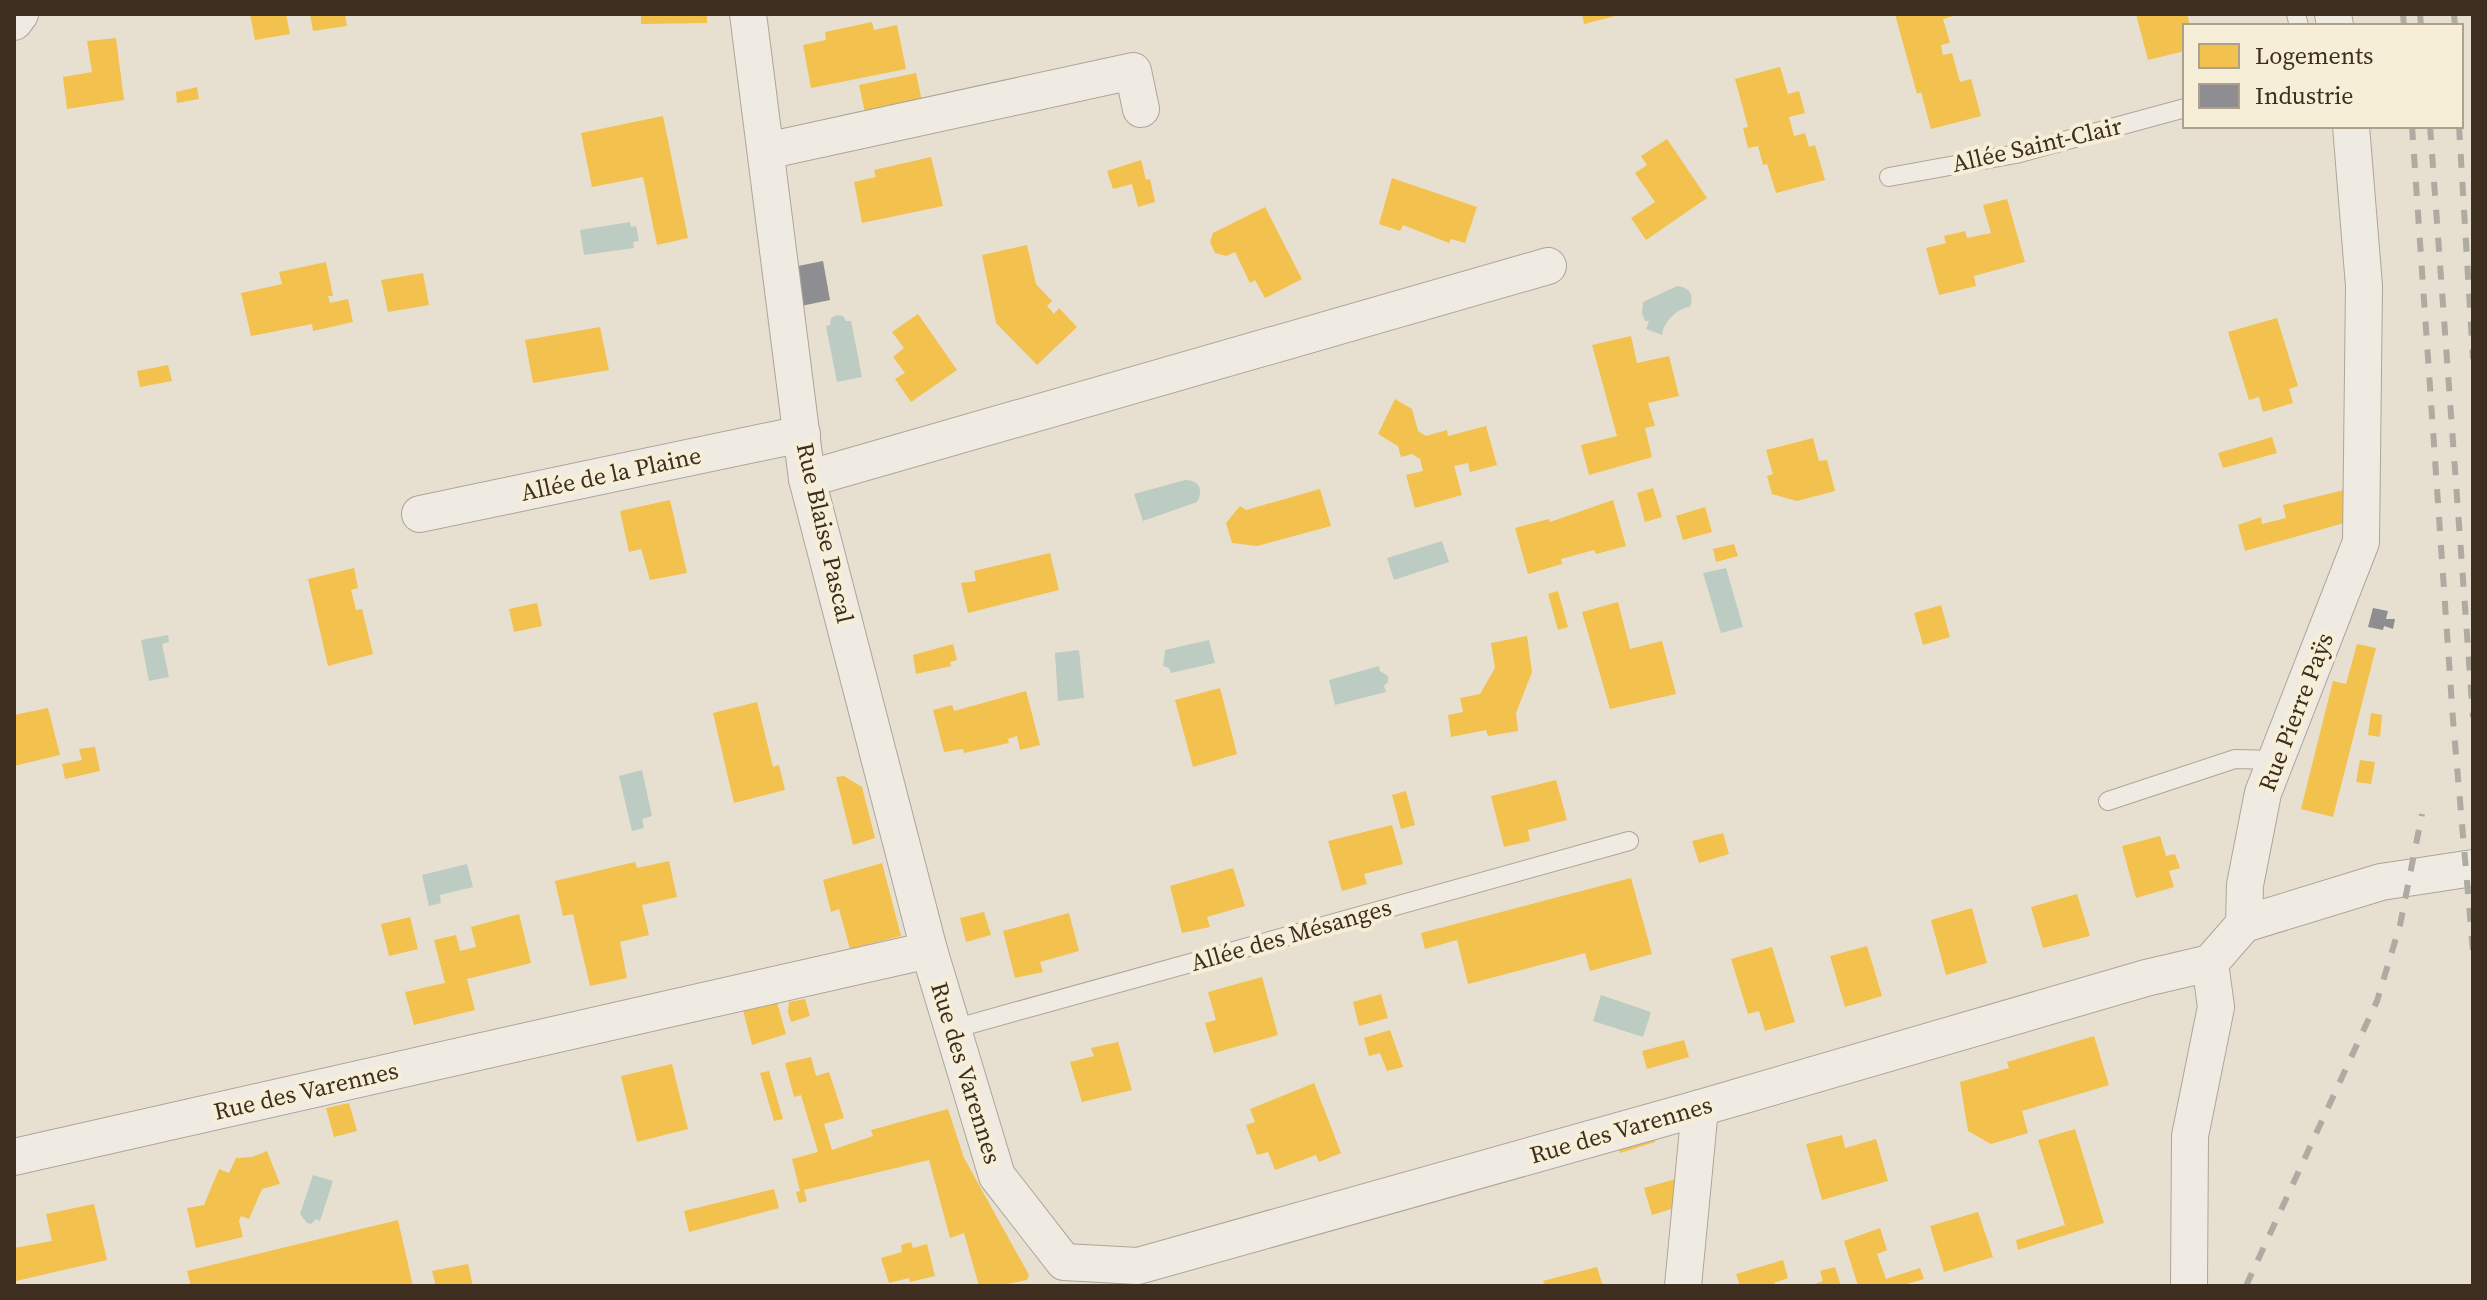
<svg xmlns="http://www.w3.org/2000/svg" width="2487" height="1300" font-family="'Source Serif 4',serif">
	<rect width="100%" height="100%" fill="#e7e0d1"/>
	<g fill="#bcccc2">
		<polygon points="630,222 631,227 636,226 639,241 633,242 634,248 584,255 580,230"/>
		<path d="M1677 286C1689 287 1695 295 1690 307 1678 308 1664 321 1662 335L1646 329 1649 321H1645L1642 313 1643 302Z"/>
		<polygon points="837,315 843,316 846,321 851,321 862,377 837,382 826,326 830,325 831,318"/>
		<path d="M1185 480C1199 480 1204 490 1197 502L1143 521 1134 494Z"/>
		<polygon points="1442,541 1449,562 1394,580 1387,558"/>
		<polygon points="1726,568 1743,627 1721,633 1703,573"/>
		<polygon points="168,635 169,642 162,644 169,677 149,681 141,640"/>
		<polygon points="1209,640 1215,663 1171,673 1169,668 1163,666 1165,650"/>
		<polygon points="1079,650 1084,698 1058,701 1055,653"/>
		<polygon points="1379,666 1380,671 1388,676 1388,682 1384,686 1386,692 1335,705 1329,680"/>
		<polygon points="642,770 652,816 642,819 644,828 632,831 619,776"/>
		<polygon points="467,864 473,887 440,895 441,903 429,906 422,875"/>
		<polygon points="1601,995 1651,1012 1643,1037 1593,1021"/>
		<polygon points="313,1175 333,1181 320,1221 316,1219 311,1224 307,1223 300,1214"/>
	</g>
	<g fill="#f2c14e">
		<polygon points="250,14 286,14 290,34 255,40"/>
		<polygon points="310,14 345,14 347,26 313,31"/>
		<polygon points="641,14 707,14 707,23 641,24"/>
		<polygon points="1582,14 1619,14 1619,15 1584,24"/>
		<polygon points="1895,14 1953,14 1953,16 1943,19 1950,43 1941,45 1943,55 1952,53 1960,82 1971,79 1981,116 1931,129 1921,92 1917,94"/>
		<polygon points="2136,14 2187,14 2190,26 2185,26 2185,51 2148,60"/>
		<polygon points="872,22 874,30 897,25 906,69 811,88 803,45 826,40 825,32"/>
		<polygon points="116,38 124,100 67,109 63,77 92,72 87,41"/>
		<polygon points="1780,67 1788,94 1799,91 1805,113 1789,117 1794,136 1805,133 1809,147 1815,145 1825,180 1776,193 1767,164 1763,165 1758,146 1748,148 1743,128 1748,127 1735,79"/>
		<polygon points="916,73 922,101 865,113 859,85"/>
		<polygon points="197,87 199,99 177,103 176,92"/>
		<polygon points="663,116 688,238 657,245 643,177 592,187 581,133"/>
		<polygon points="1667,139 1707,198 1646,240 1631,218 1655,202 1635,173 1647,165 1641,156"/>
		<polygon points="931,157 943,206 862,223 854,182 876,177 874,170"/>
		<polygon points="1141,160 1146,180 1150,179 1155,202 1138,207 1132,184 1113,189 1107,171"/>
		<polygon points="1392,178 1477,207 1465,243 1451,239 1449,243 1403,225 1400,231 1379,224"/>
		<polygon points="2007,199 2025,262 1974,276 1976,286 1939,295 1926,248 1946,243 1944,236 1965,231 1967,238 1991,233 1983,205"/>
		<polygon points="1265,207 1302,279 1265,298 1255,280 1250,283 1235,252 1226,256 1215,253 1210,242 1213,233"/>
		<polygon points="1027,245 1036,284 1052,301 1047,306 1054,314 1059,308 1077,327 1037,365 996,323 982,255"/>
		<polygon points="326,262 333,296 328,296 330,303 348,299 353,322 313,331 312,324 251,336 241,293 282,284 279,272"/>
		<polygon points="423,273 429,305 388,312 381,280"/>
		<polygon points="918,314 957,370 911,402 895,379 905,373 893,357 904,348 892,332"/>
		<polygon points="2277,318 2298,386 2289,389 2293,403 2263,412 2259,397 2249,400 2228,332"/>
		<polygon points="600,327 609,370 533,383 525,340"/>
		<polygon points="1631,336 1637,363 1669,356 1679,396 1648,403 1655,426 1645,428 1652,457 1589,475 1581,445 1617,436 1592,345"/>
		<polygon points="168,365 172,381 140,387 137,371"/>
		<polygon points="1395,399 1412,409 1418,431 1426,436 1447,430 1448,436 1486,426 1497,465 1470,472 1468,463 1454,466 1462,495 1415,508 1406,475 1423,471 1420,459 1412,454 1401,457 1398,446 1378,434"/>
		<polygon points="2272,437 2277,453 2223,468 2218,453"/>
		<polygon points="1813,438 1819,461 1827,460 1835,491 1797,501 1772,494 1767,476 1773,474 1766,450"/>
		<polygon points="1653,488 1662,517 1645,522 1637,493"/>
		<polygon points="1320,489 1331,526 1257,546 1232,543 1226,523 1240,506 1246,510"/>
		<polygon points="2344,490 2344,523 2245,551 2238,525 2261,517 2262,524 2286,518 2283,505"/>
		<polygon points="670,500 687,573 650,580 641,549 629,552 620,511"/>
		<polygon points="1613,500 1626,546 1596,554 1594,550 1561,559 1562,564 1528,574 1515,528 1549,519 1550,522"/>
		<polygon points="1705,507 1712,532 1683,540 1676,516"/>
		<polygon points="1734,544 1738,556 1716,562 1713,549"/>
		<polygon points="1050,553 1059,590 968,613 961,583 976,581 974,571"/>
		<polygon points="354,568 358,588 351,590 356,610 362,609 373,654 328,666 308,579"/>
		<polygon points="1558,591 1568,627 1558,630 1548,594"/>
		<polygon points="1618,602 1630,649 1662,641 1676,694 1610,709 1582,612"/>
		<polygon points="537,603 542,626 514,632 509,609"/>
		<polygon points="1941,605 1950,637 1923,645 1914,613"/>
		<polygon points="1527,636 1532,672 1516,713 1518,731 1488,736 1486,730 1451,737 1448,715 1463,712 1460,698 1480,694 1495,668 1491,643"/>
		<polygon points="953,644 957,660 950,662 951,666 916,674 913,655"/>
		<polygon points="2357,644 2376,648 2333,817 2301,809 2333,681 2346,684"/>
		<polygon points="1220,688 1237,754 1193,767 1175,700"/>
		<polygon points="1026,691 1040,745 1020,750 1017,736 1008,739 1009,743 964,753 963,749 944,752 933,710 952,705 954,711"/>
		<polygon points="757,702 773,767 779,765 785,790 734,803 713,713"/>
		<polygon points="48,708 60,755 14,766 14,715"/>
		<polygon points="2371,713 2382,715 2380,737 2368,735"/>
		<polygon points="95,747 100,771 65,779 62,764 82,760 79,749"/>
		<polygon points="2360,760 2375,762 2371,784 2356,782"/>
		<polygon points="844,776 862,787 875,838 853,845 836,777"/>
		<polygon points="1556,780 1567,820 1528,830 1530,841 1504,847 1491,796"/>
		<polygon points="1406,791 1415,825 1401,829 1392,795"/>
		<polygon points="1392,825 1403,864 1364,874 1367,884 1342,891 1328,841"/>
		<polygon points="1723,833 1729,854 1699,863 1692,841"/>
		<polygon points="2160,836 2166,856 2175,854 2180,868 2169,871 2174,887 2136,898 2122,846"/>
		<polygon points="669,861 677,897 642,905 649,935 620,942 627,978 590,986 573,914 563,916 555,881 635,862 637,868"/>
		<polygon points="882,863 901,936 850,949 839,909 831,912 823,880"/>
		<polygon points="1233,868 1245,906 1207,917 1210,927 1182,933 1170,886"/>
		<polygon points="1631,878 1652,954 1590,971 1585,953 1468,984 1457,940 1425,949 1421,933"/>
		<polygon points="2077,894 2090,936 2043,948 2031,907"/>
		<polygon points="1972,908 1987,963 1946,975 1931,920"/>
		<polygon points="984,912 991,935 966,942 960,918"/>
		<polygon points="1069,913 1079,951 1040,962 1043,972 1015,978 1003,931"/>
		<polygon points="519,914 531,963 467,979 475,1010 414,1025 405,992 445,983 434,940 456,935 460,951 476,947 471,927"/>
		<polygon points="410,917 418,949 389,956 381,924"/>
		<polygon points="1867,946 1882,996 1845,1007 1830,956"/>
		<polygon points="1772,947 1795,1022 1765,1031 1759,1011 1748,1014 1731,959"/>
		<polygon points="1262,977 1278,1035 1214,1053 1205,1023 1216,1020 1208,992"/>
		<polygon points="1381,994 1388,1018 1359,1026 1353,1002"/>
		<polygon points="775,995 786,1034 752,1045 743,1010"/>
		<polygon points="805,999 810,1016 791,1022 788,1012 789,1002"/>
		<polygon points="1390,1030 1403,1067 1387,1071 1380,1053 1369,1056 1364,1038"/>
		<polygon points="2094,1036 2109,1085 2022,1111 2028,1133 1991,1144 1968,1131 1960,1082 2009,1068 2007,1062"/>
		<polygon points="1684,1040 1689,1057 1647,1069 1642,1051"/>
		<polygon points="1118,1042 1132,1090 1082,1102 1070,1062 1094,1056 1091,1048"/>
		<polygon points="811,1057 816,1076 829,1072 844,1118 824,1124 832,1150 873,1136 871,1130 948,1109 964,1158 1029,1275 1027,1280 997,1286 979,1286 964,1233 950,1238 929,1160 804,1190 807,1201 799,1203 796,1192 800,1191 792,1159 818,1152 801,1095 794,1097 785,1063"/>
		<polygon points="672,1064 688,1129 637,1142 621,1076"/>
		<polygon points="769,1071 783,1119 774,1121 760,1073"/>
		<polygon points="1314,1083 1341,1153 1319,1162 1316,1155 1275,1170 1268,1152 1257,1155 1246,1125 1255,1122 1250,1109"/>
		<polygon points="349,1103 357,1131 334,1137 326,1108"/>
		<polygon points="1654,1128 1655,1142 1620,1153 1616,1140"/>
		<polygon points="2075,1129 2104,1223 2018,1250 2016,1240 2065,1225 2038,1140"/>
		<polygon points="1842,1135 1845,1148 1876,1139 1888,1181 1822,1200 1806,1144"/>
		<polygon points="267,1151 280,1184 262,1189 249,1219 241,1216 239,1221 243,1237 196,1248 187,1208 204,1205 219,1169 229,1173 236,1158 252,1157"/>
		<polygon points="1676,1179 1674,1208 1652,1215 1644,1188"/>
		<polygon points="774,1189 779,1208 689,1232 684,1211"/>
		<polygon points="94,1204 107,1260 16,1281 14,1248 52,1241 46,1214"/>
		<polygon points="1978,1212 1993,1257 1944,1272 1930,1226"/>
		<polygon points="398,1220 413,1286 191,1286 187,1271"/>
		<polygon points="1880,1228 1887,1250 1877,1254 1886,1279 1920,1268 1924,1279 1900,1286 1858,1286 1844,1241"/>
		<polygon points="911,1242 913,1248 927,1244 935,1276 910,1282 909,1278 889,1283 881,1258 902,1252 901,1245"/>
		<polygon points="1783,1260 1788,1278 1774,1283 1775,1286 1740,1286 1736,1274"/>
		<polygon points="468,1264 473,1286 436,1286 432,1271"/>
		<polygon points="1597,1267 1603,1286 1545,1286 1543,1281"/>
		<polygon points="1835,1267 1841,1286 1809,1286 1823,1281 1820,1271"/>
	</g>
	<g fill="#8d8d92">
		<polygon points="823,261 830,300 801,306 793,267"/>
		<polygon points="2373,608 2388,611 2386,619 2395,619 2393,629 2384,626 2383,630 2368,627"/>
	</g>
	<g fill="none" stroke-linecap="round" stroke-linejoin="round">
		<g stroke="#ada599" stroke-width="20">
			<g id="service">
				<polyline points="2296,14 2299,26"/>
				<polyline points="1889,177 2016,154 2185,108"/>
				<polyline points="2108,801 2235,759 2276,760"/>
				<polyline points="953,1029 1629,841"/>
			</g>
		</g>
		<g stroke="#ada599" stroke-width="38">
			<g id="minor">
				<polyline points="748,14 807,479 929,950"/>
				<polyline points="2333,14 2335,26"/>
				<polyline points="14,22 20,14"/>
				<polyline points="766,151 1133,71 1141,109"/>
				<polyline points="807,479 1548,266"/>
				<polyline points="420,514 802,434"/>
				<polyline points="2244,924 2381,882 2473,868"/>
				<polyline points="14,1157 929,950 997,1176 1064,1262 1138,1266 1700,1108 2146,978 2210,963"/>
				<polyline points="1683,1286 1700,1108"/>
				<polyline points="2189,1286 2190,1136 2216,1007 2210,963 2244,924 2245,885 2263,793 2361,542 2364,286 2351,126"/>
			</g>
		</g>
		<use href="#service" stroke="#efebe3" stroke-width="18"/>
		<use href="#minor" stroke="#efebe3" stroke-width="36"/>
		<g stroke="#afaaa2" stroke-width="6" stroke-dasharray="14 14" stroke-linecap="butt">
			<polyline points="2403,14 2404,26"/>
			<polyline points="2420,14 2421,26"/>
			<polyline points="2454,14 2455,26"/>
			<polyline points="2412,126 2453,720 2473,951"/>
			<polyline points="2430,126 2473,717"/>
			<polyline points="2459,126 2473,359"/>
			<polyline points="2246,1286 2377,1001 2400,925 2422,814"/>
		</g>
	</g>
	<g text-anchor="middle" stroke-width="8" stroke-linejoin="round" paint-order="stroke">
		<g font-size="24" fill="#3d2e20" stroke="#f7eed8">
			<text transform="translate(2037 145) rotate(-13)" y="8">Allée Saint-Clair</text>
			<text transform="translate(611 474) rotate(-12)" y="8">Allée de la Plaine</text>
			<text transform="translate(825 533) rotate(77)" y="8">Rue Blaise Pascal</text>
			<text transform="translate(2296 712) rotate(-69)" y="8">Rue Pierre Paÿs</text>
			<text transform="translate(1291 935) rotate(-16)" y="8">Allée des Mésanges</text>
			<text transform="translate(966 1073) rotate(73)" y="8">Rue des Varennes</text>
			<text transform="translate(306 1091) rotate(-13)" y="8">Rue des Varennes</text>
			<text transform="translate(1621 1130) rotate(-16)" y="8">Rue des Varennes</text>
		</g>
	</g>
	<rect width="2487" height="1300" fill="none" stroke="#3d2e20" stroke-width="32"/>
	<rect x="2183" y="24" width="280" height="104" fill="#f7eed8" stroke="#ada18e" stroke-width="2"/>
	<rect x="2199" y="44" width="40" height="24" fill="#f2c14e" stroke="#ada18e" stroke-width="2"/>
	<text x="2255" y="64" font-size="24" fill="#3d2e20">Logements</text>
	<rect x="2199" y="84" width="40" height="24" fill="#8d8d92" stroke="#ada18e" stroke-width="2"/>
	<text x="2255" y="104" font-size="24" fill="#3d2e20">Industrie</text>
</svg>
